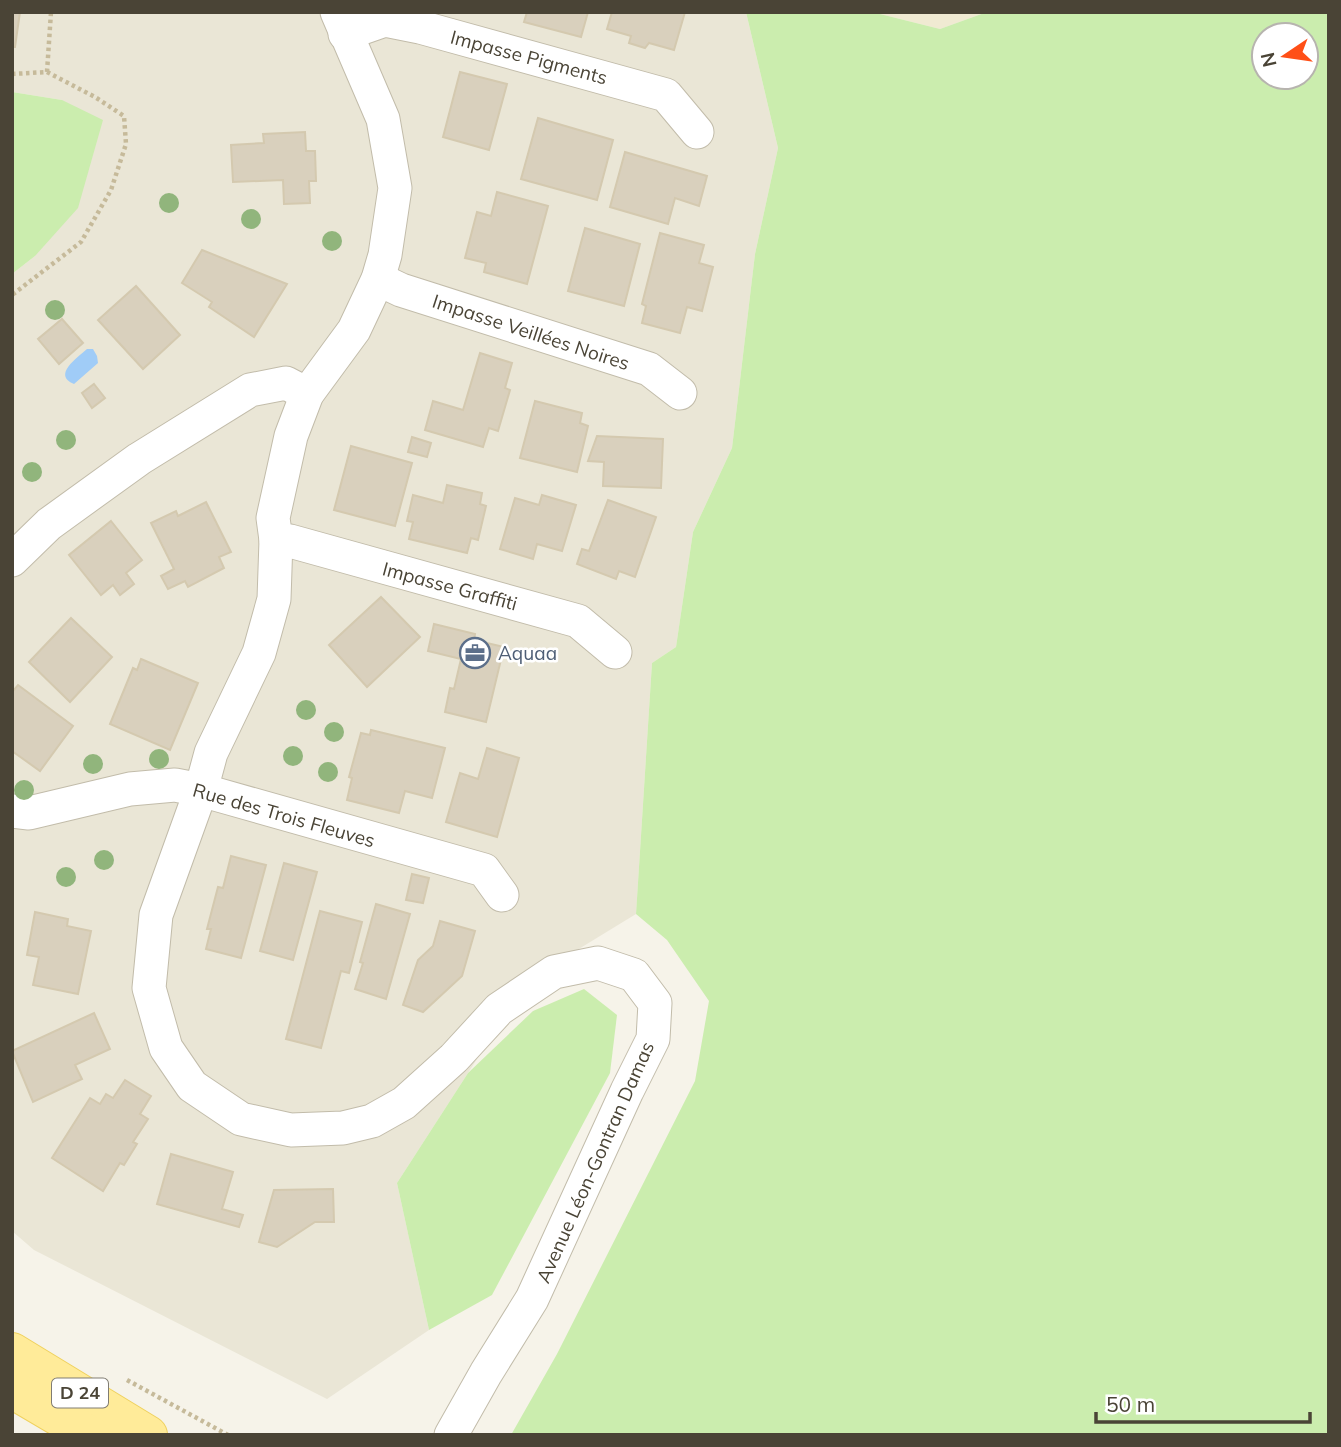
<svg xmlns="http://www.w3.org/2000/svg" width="1341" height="1447" font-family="Mulish,sans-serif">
	<rect width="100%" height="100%" fill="#f6f3e9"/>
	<polygon fill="#eae6d6" points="12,12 746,12 778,148 755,254 732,448 693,532 676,647 652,663 636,914 528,980 397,1183 429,1330 327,1399 34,1250 12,1231 12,274 35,256 62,100 12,92"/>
	<polygon fill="#f0ead2" points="872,12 987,12 940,29"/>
	<g fill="#cbedae" fill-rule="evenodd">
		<path d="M746 12H872L940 29 987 12H1329V1435H511L557 1354 695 1081 709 1001 667 940 636 914 652 663 676 647 693 532 732 448 755 254 778 148ZM1264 35H1306V77H1264Z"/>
		<polygon points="12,92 62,100 103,120 78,208 35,256 12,274"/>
		<polygon points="584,989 617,1015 610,1073 492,1295 429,1330 397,1183 468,1073 533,1011"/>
	</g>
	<path fill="#a0ccf7" d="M87 349H93L97 356 98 363 74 384C52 375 77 358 87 349Z"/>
	<g fill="#d9d0bd" stroke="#d4c9af" stroke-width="2">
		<polygon points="12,12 20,12 15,47 12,47"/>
		<polygon points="527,12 588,12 581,37 524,22"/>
		<polygon points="612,12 685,12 674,50 649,43 645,48 629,43 631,36 607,29"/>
		<polygon points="460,72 507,84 489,150 443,137"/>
		<polygon points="538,118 613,140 597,200 521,179"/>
		<polygon points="305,132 306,151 315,151 316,181 309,181 310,203 284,204 283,180 233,182 231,145 264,143 263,134"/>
		<polygon points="625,152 707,176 699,206 675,198 668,224 610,207"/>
		<polygon points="497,192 548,206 527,284 484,272 486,263 465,258 477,212 491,216"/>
		<polygon points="585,228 640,244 624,306 568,291"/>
		<polygon points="660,233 704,245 699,263 713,267 702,311 687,307 680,333 642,323 646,306 642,304"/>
		<polygon points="202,250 287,284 254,337 209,307 212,302 182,283"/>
		<polygon points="136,286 180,335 143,369 98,320"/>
		<polygon points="62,319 83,343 59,364 38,339"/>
		<polygon points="480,353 512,363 505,388 510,390 498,431 489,428 483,447 425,430 433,401 463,410"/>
		<polygon points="94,384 105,398 92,408 82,393"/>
		<polygon points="535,401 582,413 580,423 588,426 577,472 520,458"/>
		<polygon points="597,436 663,439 661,488 603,486 604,462 588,461"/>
		<polygon points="412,437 431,443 427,457 408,452"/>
		<polygon points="351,446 412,463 395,526 334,510"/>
		<polygon points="447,485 482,493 480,504 486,506 478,540 471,538 467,553 409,539 413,522 407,521 413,495 443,503"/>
		<polygon points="542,495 576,505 562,551 537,544 533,559 500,549 515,498 539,505"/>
		<polygon points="608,500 656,517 635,577 619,571 616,579 577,564 582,549 589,551"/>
		<polygon points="206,502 231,552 219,557 224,568 188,587 185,581 168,589 161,576 174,569 151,523 176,511 178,516"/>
		<polygon points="111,521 142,560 126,573 134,584 120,595 113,585 101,595 69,555"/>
		<polygon points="381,597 420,637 367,687 329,645"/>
		<polygon points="71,618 112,657 70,702 29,662"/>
		<polygon points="434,624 475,634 474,640 504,647 486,722 445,712 450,688 454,689 461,659 428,651"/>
		<polygon points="141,659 198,683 170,750 110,724 133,668 137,670"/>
		<polygon points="18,685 73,726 40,771 12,751 12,692"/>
		<polygon points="371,730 445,748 432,798 405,791 399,813 347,800 352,778 349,777 361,733 370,735"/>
		<polygon points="487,748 519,758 497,837 446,822 460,773 478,779"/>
		<polygon points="231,856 266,865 241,958 206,949 211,929 207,929 218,887 223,888"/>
		<polygon points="284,863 317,872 293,960 260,951"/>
		<polygon points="412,874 429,878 423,903 406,900"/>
		<polygon points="376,904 410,914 386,999 355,989 363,963 360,962"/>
		<polygon points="320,911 362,922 349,973 341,971 321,1048 286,1039"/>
		<polygon points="35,912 68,919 67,926 91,931 78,994 33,985 39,957 27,955"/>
		<polygon points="440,921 475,931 462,976 423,1012 403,1005 418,960 433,946"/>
		<polygon points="94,1013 110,1049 75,1065 82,1079 33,1102 12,1051"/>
		<polygon points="125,1080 151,1096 140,1114 148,1119 133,1142 137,1144 124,1165 120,1163 103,1191 52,1158 90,1098 100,1104 106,1094 113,1098"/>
		<polygon points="171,1154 233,1172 222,1209 243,1215 239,1227 157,1204"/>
		<polygon points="333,1189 334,1222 315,1222 277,1247 259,1242 274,1190"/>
	</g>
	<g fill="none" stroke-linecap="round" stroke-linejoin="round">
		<g stroke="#c2bcaa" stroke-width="35">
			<g id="minor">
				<polyline points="337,12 383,119 395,188 385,255 378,279 354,330 307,394 291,436 273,518 276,540 274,599 259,653 211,753 201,790 156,915 149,988 166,1048 192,1086 241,1119 291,1130 343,1128 372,1121 404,1103 454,1058 499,1009 554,972 598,963 634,975 655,1003 653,1039 627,1091 532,1299 486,1373 451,1435"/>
				<polyline points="345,34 385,20 420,27 666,95 697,132"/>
				<polyline points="378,279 401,290 649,369 680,393"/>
				<polyline points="276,540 290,541 578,621 615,652"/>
				<polyline points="12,560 49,524 139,459 250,390 286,383 307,394"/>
				<polyline points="12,811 29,813 130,789 175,785 201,790 484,870 502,895"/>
			</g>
		</g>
		<g stroke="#efd15e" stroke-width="40">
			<g id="primary">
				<polyline points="12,1352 148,1435"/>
				<polyline points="12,1389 90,1435"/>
			</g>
		</g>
		<g stroke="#c6ba9a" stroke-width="4.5" stroke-dasharray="3.5 3.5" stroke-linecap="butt">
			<polyline points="47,72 51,12"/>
			<polyline points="12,74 47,72 95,97 124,116 126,144 111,190 81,242 12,295"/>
			<polyline points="127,1380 228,1435"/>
		</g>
		<use href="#minor" stroke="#fff" stroke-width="33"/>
		<use href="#primary" stroke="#ffeb99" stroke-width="38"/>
	</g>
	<g fill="#91b57c">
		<circle cx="169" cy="203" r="10"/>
		<circle cx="251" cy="219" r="10"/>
		<circle cx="332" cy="241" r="10"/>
		<circle cx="55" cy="310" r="10"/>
		<circle cx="66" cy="440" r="10"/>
		<circle cx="32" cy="472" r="10"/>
		<circle cx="306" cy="710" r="10"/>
		<circle cx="334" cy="732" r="10"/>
		<circle cx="293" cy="756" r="10"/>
		<circle cx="159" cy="759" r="10"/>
		<circle cx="93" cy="764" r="10"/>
		<circle cx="328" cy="772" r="10"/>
		<circle cx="24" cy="790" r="10"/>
		<circle cx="104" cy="860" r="10"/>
		<circle cx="66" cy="877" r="10"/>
	</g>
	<defs>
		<g id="office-ring" transform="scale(1.575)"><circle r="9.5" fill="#fff" stroke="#5c6f8a" stroke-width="1.5"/><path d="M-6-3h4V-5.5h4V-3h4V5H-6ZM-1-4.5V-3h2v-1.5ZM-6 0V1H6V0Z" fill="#5c6f8a"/></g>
	</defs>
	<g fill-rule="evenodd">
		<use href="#office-ring" x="475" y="653"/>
	</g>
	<g text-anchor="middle" stroke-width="5" stroke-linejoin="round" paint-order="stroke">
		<rect fill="#fff" stroke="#807c72" stroke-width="2" x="52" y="1378.5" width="56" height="29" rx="5"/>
		<g font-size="18" font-weight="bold" fill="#4a4436">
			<text x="80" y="1399">D 24</text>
		</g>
		<g font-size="19" fill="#4a4436" stroke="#fff">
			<text transform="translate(529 57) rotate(15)" y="7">Impasse Pigments</text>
			<text transform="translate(531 332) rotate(18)" y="7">Impasse Veillées Noires</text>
			<text transform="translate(450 586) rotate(15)" y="7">Impasse Graffiti</text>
			<text transform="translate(284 815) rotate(16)" y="7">Rue des Trois Fleuves</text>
			<text transform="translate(595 1162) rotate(-66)" y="7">Avenue Léon-Gontran Damas</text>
		</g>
		<g font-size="19" fill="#4e5e75" stroke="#fff" text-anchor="start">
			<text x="498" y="660">Aquaa</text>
		</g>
	</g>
	<rect width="1341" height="1447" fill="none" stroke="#4a4436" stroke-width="28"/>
	<g transform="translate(1285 56) rotate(257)"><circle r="33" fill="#ffffff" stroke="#b7b4af" stroke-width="2"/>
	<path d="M0-5L12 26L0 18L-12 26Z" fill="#ff4f17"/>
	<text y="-10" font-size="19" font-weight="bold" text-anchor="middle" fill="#4a4436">N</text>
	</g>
	<path d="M1096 1412v10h214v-10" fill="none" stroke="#4a4436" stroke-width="3.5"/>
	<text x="1106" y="1412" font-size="21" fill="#4a4436" stroke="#ffffff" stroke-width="5" paint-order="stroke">50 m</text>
</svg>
